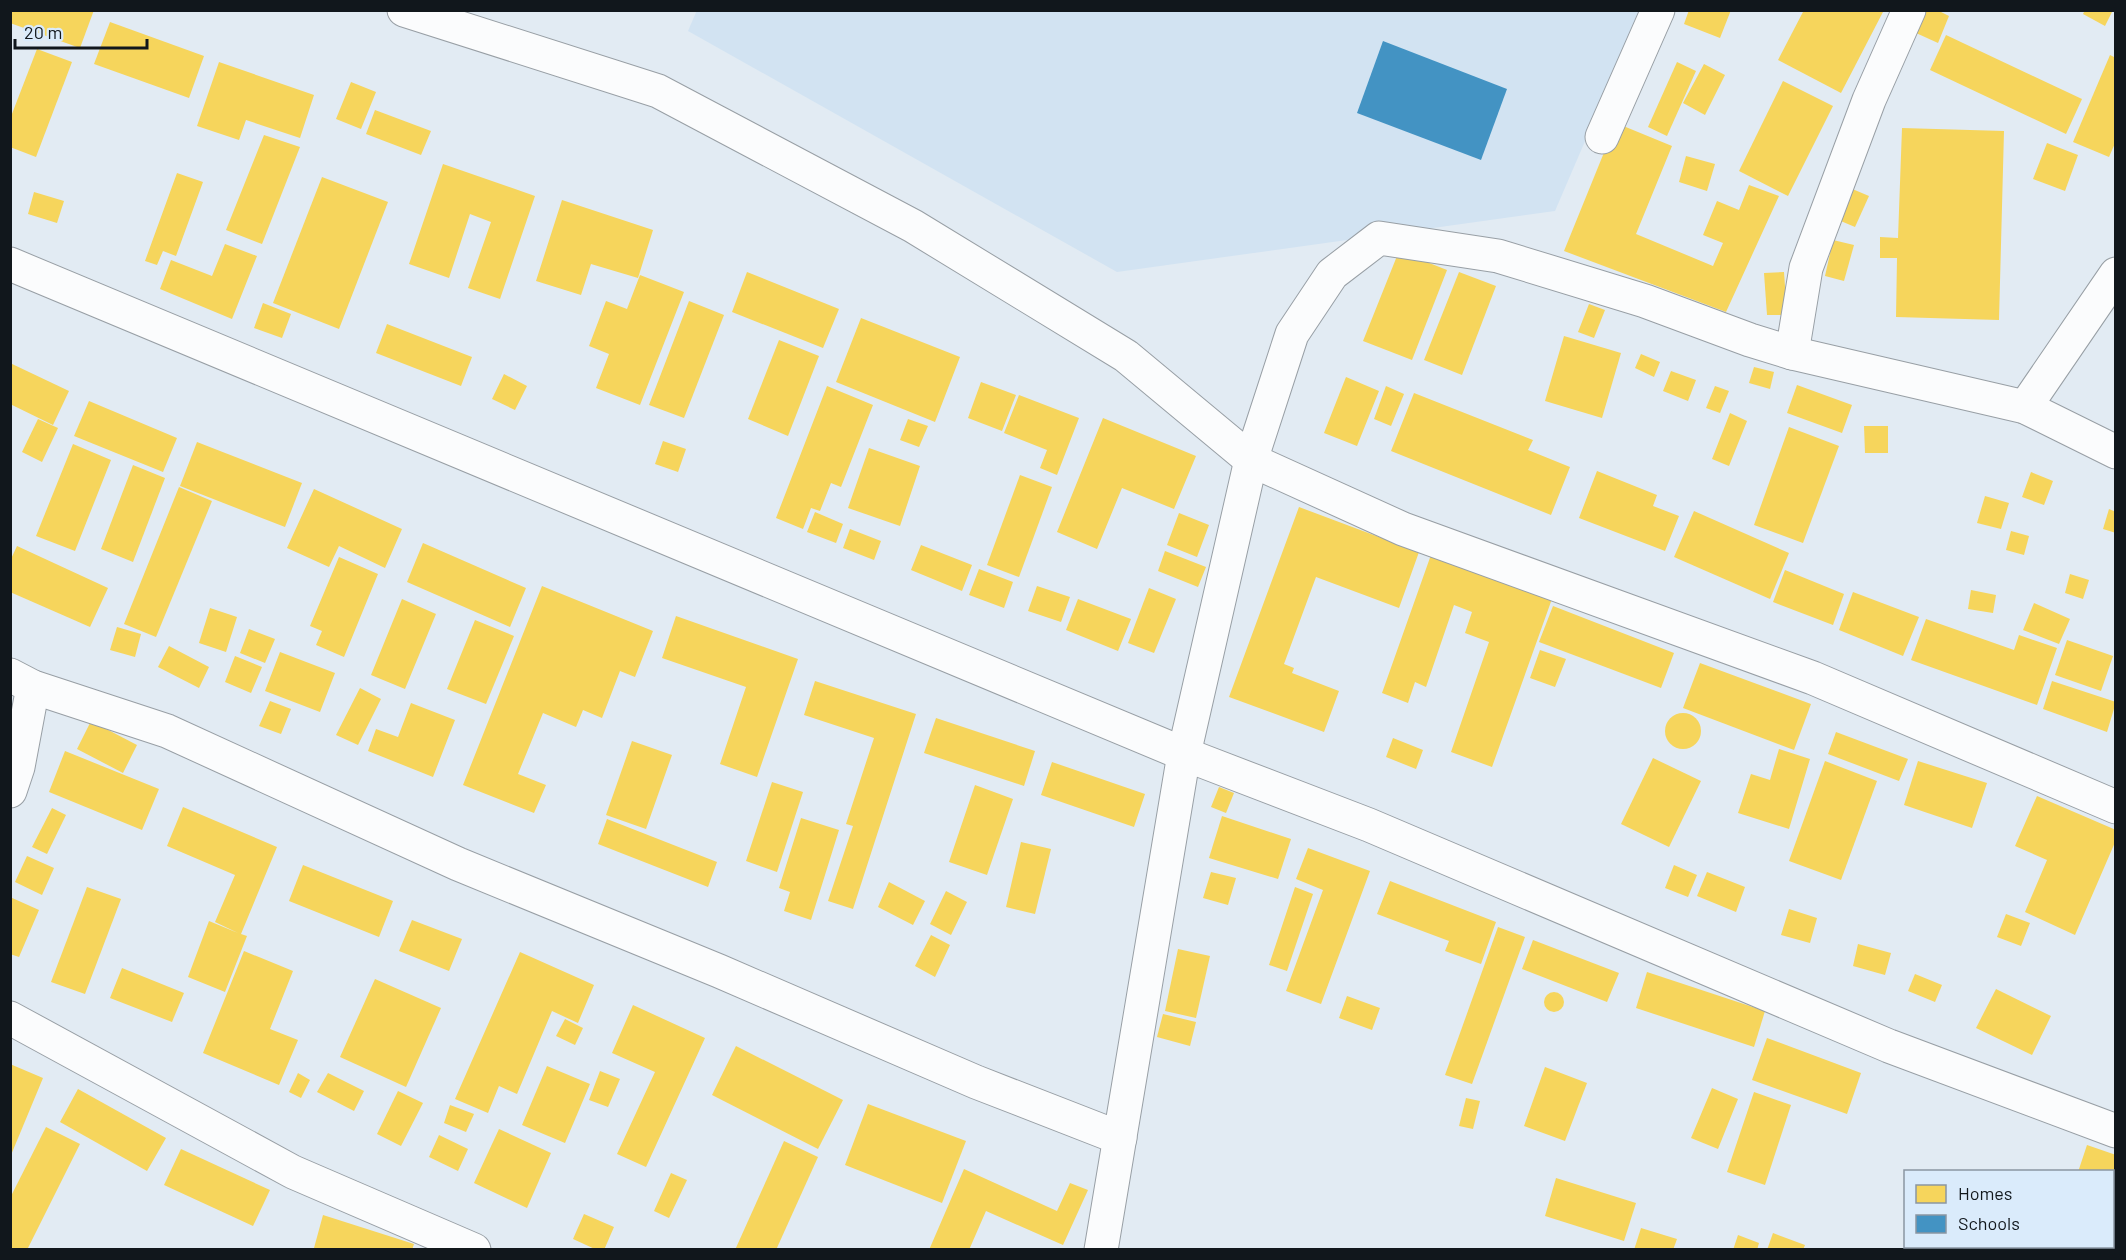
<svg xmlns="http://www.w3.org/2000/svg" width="2126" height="1260" font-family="Barlow,sans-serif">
	<rect width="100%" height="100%" fill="#e2ebf3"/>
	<polygon fill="#d2e3f2" points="697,10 1641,11 1555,211 1117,272 688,31"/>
	<g fill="#f6d55c">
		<polygon points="10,10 94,10 80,48 10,23"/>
		<polygon points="1689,10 1731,10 1720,38 1684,24"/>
		<polygon points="1804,10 1884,10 1841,93 1778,60"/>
		<polygon points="1926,10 1937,10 1949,16 1938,43 1916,33"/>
		<polygon points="2085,10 2113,10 2105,26 2083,14"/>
		<polygon points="110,22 204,56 189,98 94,64"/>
		<polygon points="1946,35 2082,99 2066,134 1930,70"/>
		<polygon points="37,49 72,62 36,157 10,147 10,119"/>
		<polygon points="2110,55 2116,58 2116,141 2109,157 2073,142"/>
		<polygon points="219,62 314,95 300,138 246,120 239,140 197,126"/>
		<polygon points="1677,62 1696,71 1667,136 1648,127"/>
		<polygon points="1704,64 1725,75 1705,115 1683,103"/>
		<polygon points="1783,81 1833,106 1788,196 1739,171"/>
		<polygon points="351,82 376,92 361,129 336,119"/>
		<polygon points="375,110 431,131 421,155 366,134"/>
		<polygon points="1616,123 1672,146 1636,234 1713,266 1723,243 1703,235 1717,201 1739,210 1749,185 1779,196 1726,312 1564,251"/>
		<polygon points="1902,128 2004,131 1999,320 1896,317 1897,258 1880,258 1880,237 1898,238"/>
		<polygon points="264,135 300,147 262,244 226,230"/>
		<polygon points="2047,143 2078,155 2065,191 2033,179"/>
		<polygon points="1686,156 1715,164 1707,191 1679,182"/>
		<polygon points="443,164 535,196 500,299 468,288 491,222 470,214 449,278 409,264"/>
		<polygon points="177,173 203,182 176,256 163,251 157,265 145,261"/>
		<polygon points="322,177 388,202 339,329 273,303"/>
		<polygon points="1850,188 1869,196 1855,227 1836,219"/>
		<polygon points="34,192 64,201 57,223 28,214"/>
		<polygon points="562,200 653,230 638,278 591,264 581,295 536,281"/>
		<polygon points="1833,240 1854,245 1844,281 1825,276"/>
		<polygon points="225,244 257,256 232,319 160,289 171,260 212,276"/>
		<polygon points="1399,251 1447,270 1412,360 1363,341"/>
		<polygon points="747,272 839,309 823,348 732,312"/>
		<polygon points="1459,272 1496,286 1462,375 1424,360"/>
		<polygon points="1784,272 1787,315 1767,315 1764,273"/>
		<polygon points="640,275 684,292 640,405 596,388 609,354 589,346 606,301 627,309"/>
		<polygon points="689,301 724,315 684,418 649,405"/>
		<polygon points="263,303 291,314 282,338 254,328"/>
		<polygon points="1589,304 1605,310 1594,338 1578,332"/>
		<polygon points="861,318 960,357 935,422 836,382"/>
		<polygon points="387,324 472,357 461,386 376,353"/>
		<polygon points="1564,336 1621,353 1602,418 1545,401"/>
		<polygon points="779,340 819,356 788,436 748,419"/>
		<polygon points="1641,354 1660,362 1654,377 1635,368"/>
		<polygon points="10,363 69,391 53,425 10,404"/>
		<polygon points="1754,367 1774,372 1770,389 1749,383"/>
		<polygon points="1671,371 1696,380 1688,401 1663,391"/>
		<polygon points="504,374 527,386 515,410 492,399"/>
		<polygon points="1346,377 1379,391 1357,446 1324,433"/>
		<polygon points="981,382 1016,395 1002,431 968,418"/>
		<polygon points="1797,385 1852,405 1842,433 1787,413"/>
		<polygon points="827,386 873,405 841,487 831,483 820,511 811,508 803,529 776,518"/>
		<polygon points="1386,386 1404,394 1391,426 1374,419"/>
		<polygon points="1715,386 1729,391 1720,413 1706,408"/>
		<polygon points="1414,393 1533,440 1528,450 1570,467 1551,515 1391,451"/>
		<polygon points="1019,395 1079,418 1057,475 1040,468 1047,450 1004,433"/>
		<polygon points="89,401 177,438 163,472 74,436"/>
		<polygon points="1730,413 1747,421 1729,466 1712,459"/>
		<polygon points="1103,418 1196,456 1174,509 1122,488 1097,549 1057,532"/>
		<polygon points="38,419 58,428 42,462 22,452"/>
		<polygon points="908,419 928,426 919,447 900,440"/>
		<polygon points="1864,426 1888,426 1888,453 1865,453"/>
		<polygon points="1789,427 1839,446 1803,543 1754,525"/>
		<polygon points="663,441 686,449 678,472 655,464"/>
		<polygon points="197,442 302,483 285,527 180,486"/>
		<polygon points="73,444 111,460 75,551 36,536"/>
		<polygon points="869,448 920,466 900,526 848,508"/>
		<polygon points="133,465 165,478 133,562 101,549"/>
		<polygon points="1597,471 1657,495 1653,506 1679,516 1665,551 1579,518"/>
		<polygon points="2031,472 2053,481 2044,505 2022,497"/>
		<polygon points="1020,475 1052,487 1019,577 987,565"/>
		<polygon points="179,487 212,501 156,637 124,624"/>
		<polygon points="314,489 402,529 385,568 339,546 329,567 287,548"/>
		<polygon points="1985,496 2009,503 2001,529 1977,523"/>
		<polygon points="1299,507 1419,552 1399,608 1316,577 1284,664 1294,668 1292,673 1339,691 1324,732 1229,697"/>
		<polygon points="2109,509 2116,512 2116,533 2103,529"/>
		<polygon points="1694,511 1789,553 1770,599 1674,557"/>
		<polygon points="815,512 843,524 836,543 807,532"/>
		<polygon points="1179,513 1209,525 1197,557 1167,545"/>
		<polygon points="850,529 881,541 874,560 843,548"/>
		<polygon points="2011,531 2029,536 2024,555 2006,550"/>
		<polygon points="423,543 526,588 510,627 407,582"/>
		<polygon points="921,545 972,565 962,591 911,570"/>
		<polygon points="17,546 108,588 90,627 10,592 10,561"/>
		<polygon points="1165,551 1206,567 1198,587 1158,571"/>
		<polygon points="1432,552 1553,596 1492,767 1451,752 1489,642 1465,633 1472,612 1454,605 1426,687 1415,682 1408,703 1382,693"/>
		<polygon points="339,557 378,574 344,657 316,645 322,631 310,626"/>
		<polygon points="979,569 1013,582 1004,608 969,595"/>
		<polygon points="1785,570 1844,594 1833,625 1773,602"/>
		<polygon points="2070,574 2089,580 2083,599 2065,593"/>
		<polygon points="542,586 653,631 635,677 620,671 602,718 583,710 576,727 543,713 518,774 546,785 534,813 463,785"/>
		<polygon points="1037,586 1070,597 1061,622 1028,611"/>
		<polygon points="1149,588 1176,599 1154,653 1128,643"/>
		<polygon points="1971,590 1996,595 1993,613 1968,609"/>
		<polygon points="1853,592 1919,617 1903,656 1839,630"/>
		<polygon points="402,599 436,614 405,689 371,675"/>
		<polygon points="1078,599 1131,619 1118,651 1066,630"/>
		<polygon points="2034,603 2070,619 2059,644 2023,630"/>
		<polygon points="1553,606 1674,653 1661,688 1539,642"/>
		<polygon points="210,608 237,617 226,652 199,643"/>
		<polygon points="676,616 798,659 757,777 720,764 746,687 662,658"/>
		<polygon points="1926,619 2014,650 2019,635 2057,648 2037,705 1911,660"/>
		<polygon points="475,620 514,636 486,704 447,689"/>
		<polygon points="117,627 141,634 135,657 110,650"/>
		<polygon points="249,629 275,639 265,663 240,653"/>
		<polygon points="2067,640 2113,656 2101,691 2055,675"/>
		<polygon points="169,646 209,667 199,688 158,667"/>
		<polygon points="1540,650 1566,659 1555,687 1530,678"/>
		<polygon points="280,652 335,673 320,712 265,691"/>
		<polygon points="235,656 262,667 251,693 225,682"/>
		<polygon points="1700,663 1811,704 1794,750 1683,708"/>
		<polygon points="815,681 916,714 853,909 828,901 853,826 846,824 874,738 804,715"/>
		<polygon points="2052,681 2116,702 2107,732 2043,709"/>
		<polygon points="360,688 381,699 358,745 336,735"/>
		<polygon points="270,701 291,709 281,734 259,726"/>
		<polygon points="411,703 455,720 433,777 368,751 376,729 398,737"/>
		<circle cx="1683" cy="731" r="18"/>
		<polygon points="936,718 1035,751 1024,786 924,753"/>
		<polygon points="91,721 137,745 123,773 77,749"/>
		<polygon points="1836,732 1908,759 1899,781 1828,754"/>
		<polygon points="1393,738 1423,750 1416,769 1386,757"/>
		<polygon points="632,741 672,755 646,829 606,815"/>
		<polygon points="1779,749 1810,759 1789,829 1738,813 1751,774 1770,780"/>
		<polygon points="65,751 159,789 142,830 49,792"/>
		<polygon points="1653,758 1701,781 1669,847 1621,824"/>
		<polygon points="1825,761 1877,781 1841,880 1789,861"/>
		<polygon points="1918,761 1987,783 1972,828 1904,805"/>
		<polygon points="1052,762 1145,794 1134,827 1041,795"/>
		<polygon points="772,782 803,792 777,872 746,861"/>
		<polygon points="975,785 1013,799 987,875 949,862"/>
		<polygon points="1219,787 1234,793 1226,813 1211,807"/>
		<polygon points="2037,796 2116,830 2116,840 2075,935 2025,912 2047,860 2015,846"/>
		<polygon points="183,807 277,847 241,934 247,936 225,992 188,977 209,921 238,933 215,922 235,875 167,846"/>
		<polygon points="52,808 66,815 47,854 32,847"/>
		<polygon points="1222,816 1291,839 1278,879 1209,858"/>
		<polygon points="801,818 839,830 811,920 784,911 790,892 779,888"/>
		<polygon points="607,819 717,862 708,887 598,844"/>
		<polygon points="1021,842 1051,849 1035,914 1006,907"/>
		<polygon points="1308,848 1370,871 1321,1004 1286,991 1323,890 1296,879"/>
		<polygon points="27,856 54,868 42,895 15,882"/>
		<polygon points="303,865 393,901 379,937 289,901"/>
		<polygon points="1674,865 1697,875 1688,897 1665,888"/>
		<polygon points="1211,872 1236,878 1228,905 1203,898"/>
		<polygon points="1707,872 1745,887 1736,912 1697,896"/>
		<polygon points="1390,881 1496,922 1481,964 1445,951 1449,941 1377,914"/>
		<polygon points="889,882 925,901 913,925 878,907"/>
		<polygon points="87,887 121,899 85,994 51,982"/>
		<polygon points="1295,887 1313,894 1287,971 1269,965"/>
		<polygon points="946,891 967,902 951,935 930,924"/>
		<polygon points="10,897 39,910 19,957 10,954"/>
		<polygon points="1789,909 1817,918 1810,943 1781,935"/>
		<polygon points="2006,914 2030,923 2021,946 1997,937"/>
		<polygon points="412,920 462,939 449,971 399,951"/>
		<polygon points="1498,927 1525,937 1472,1084 1445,1075"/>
		<polygon points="931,935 950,945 935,977 915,966"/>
		<polygon points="1533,940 1619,973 1607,1002 1522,969"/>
		<polygon points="1858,944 1891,953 1885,975 1853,966"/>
		<polygon points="1178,949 1210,956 1196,1018 1165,1011"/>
		<polygon points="244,951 293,971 270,1029 298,1040 279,1085 203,1053"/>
		<polygon points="520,952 594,985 578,1023 552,1011 517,1094 499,1086 488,1113 455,1099"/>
		<polygon points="122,968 184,993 172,1022 110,998"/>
		<polygon points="1647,972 1765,1011 1754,1047 1636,1008"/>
		<polygon points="1915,974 1942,985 1935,1002 1908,991"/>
		<polygon points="375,979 441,1008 406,1087 340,1057"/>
		<polygon points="1996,989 2051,1016 2032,1055 1976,1028"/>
		<circle cx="1554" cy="1002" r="10"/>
		<polygon points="1347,996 1380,1008 1372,1030 1339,1018"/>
		<polygon points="633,1005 705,1038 646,1167 617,1154 655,1072 612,1053"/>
		<polygon points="1163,1014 1196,1022 1190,1046 1157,1037"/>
		<polygon points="565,1019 583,1028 575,1045 556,1036"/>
		<polygon points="1767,1038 1861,1073 1847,1114 1752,1080"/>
		<polygon points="736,1046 843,1100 818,1149 712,1095"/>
		<polygon points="10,1064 43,1078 11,1155 10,1155"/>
		<polygon points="547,1066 590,1084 565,1143 522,1125"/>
		<polygon points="1545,1067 1587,1083 1565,1141 1524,1126"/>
		<polygon points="600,1071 620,1079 608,1107 589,1100"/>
		<polygon points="298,1073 310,1080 301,1098 289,1092"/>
		<polygon points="328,1073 364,1091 354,1111 317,1092"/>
		<polygon points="1712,1088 1738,1099 1718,1149 1691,1138"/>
		<polygon points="78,1089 166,1138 147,1171 60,1122"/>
		<polygon points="398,1091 423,1103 401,1146 377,1134"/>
		<polygon points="1754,1092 1791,1105 1765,1185 1727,1172"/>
		<polygon points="1466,1098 1480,1101 1473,1129 1459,1126"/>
		<polygon points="868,1104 966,1141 942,1203 845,1165"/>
		<polygon points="450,1105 474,1114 466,1132 444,1123"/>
		<polygon points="46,1127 80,1144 27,1250 10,1250 10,1198"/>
		<polygon points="499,1129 551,1153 527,1208 474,1183"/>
		<polygon points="439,1135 468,1149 458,1171 429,1157"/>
		<polygon points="784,1141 818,1157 776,1250 735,1250"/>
		<polygon points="2087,1145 2116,1155 2113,1182 2112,1172 2078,1172"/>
		<polygon points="181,1149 270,1190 253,1226 164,1185"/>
		<polygon points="964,1169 1057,1211 1070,1183 1088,1190 1063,1245 986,1211 969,1250 929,1250"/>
		<polygon points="671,1173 687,1180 669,1218 654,1211"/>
		<polygon points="1556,1178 1636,1203 1624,1241 1545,1216"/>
		<polygon points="584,1214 614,1227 604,1250 597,1250 573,1239"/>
		<polygon points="323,1215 414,1244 412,1250 314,1248"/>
		<polygon points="1641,1228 1677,1239 1673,1250 1634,1250"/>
		<polygon points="1773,1233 1805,1245 1803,1250 1767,1250"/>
		<polygon points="1738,1235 1759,1243 1757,1250 1733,1250"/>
	</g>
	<polygon fill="#4393c3" points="1383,41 1507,89 1481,160 1357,113"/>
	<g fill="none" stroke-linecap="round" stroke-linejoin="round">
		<g stroke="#989fa5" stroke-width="35">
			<g id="street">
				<polyline points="404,10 658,91 913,226 1126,356 1251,460 1403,529 1813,678 2116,807"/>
				<polyline points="1602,137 1658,10"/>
				<polyline points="10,264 1184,754 1369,825 1889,1046 2116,1131"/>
				<polyline points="1792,353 1806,268 1869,100 1909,10"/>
				<polyline points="2025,407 2116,274"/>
				<polyline points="10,675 33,687 167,731 458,864 719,971 976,1082 1120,1138"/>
				<polyline points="10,791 18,767 33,687"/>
				<polyline points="10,1018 293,1172 474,1250"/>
				<polyline points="1101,1250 1184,754 1251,460 1292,334 1332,274 1379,238 1498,256 1645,301 1750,340 1792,353 2025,407 2116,452"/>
			</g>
		</g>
		<use href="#street" stroke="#fbfcfd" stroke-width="33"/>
	</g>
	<rect width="2126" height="1260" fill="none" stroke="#11171c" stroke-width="24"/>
	<rect x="1904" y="1170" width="210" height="78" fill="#daebfb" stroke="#8a96a2" stroke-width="1.5"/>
	<rect x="1916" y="1185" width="30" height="18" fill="#f6d55c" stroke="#8a96a2" stroke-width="1.5"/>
	<text x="1958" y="1200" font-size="18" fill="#11171c">Homes</text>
	<rect x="1916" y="1215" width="30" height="18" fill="#4393c3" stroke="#8a96a2" stroke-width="1.5"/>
	<text x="1958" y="1230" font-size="18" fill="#11171c">Schools</text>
	<path d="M15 39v9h132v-9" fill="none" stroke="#11171c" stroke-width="3"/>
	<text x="24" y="39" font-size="18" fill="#11171c" stroke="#daebfb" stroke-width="4.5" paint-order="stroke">20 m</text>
</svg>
